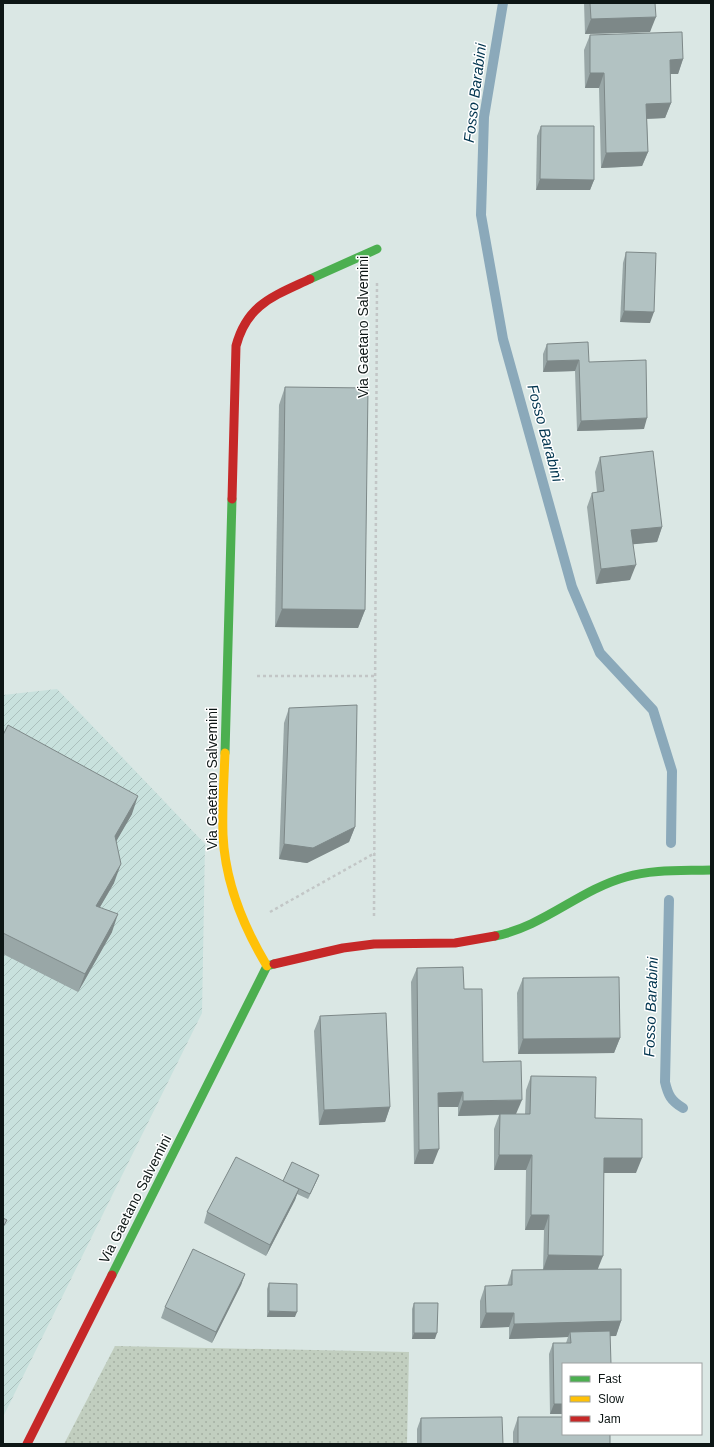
<svg xmlns="http://www.w3.org/2000/svg" width="714" height="1447" font-family="Helvetica,sans-serif">
	<defs>
		<pattern id="industrial-furrows" width="10" height="10" patternUnits="userSpaceOnUse"><rect width="10" height="10" fill="#c8e1dd"/><path d="M-1 1l2-2M0 10L10 0M9 11l2-2" fill="none" stroke="#abc0bd"/></pattern>
		<pattern id="green-dots" width="8" height="8" patternUnits="userSpaceOnUse"><rect width="8" height="8" fill="#c1cebf"/><path d="M2 2h.1M6 6h.1" fill="none" stroke="#a5b0a3" stroke-width="1.8" stroke-linecap="round"/></pattern>
	</defs>
	<rect width="100%" height="100%" fill="#dae7e4"/>
	<polygon fill="url(#industrial-furrows)" points="57,689 205,844 202,1013 3,1417 3,695"/>
	<polygon fill="url(#green-dots)" points="115,1346 409,1352 407,1444 64,1444"/>
	<g fill="none" stroke-linecap="round" stroke-linejoin="round">
		<g stroke="#8ba9ba" stroke-width="10">
			<polyline points="503,3 484,117 481,215 503,339 572,587 600,653 653,710 672,771 671,843"/>
			<path d="M669 900 665 1082C668 1095 671 1101 683 1108"/>
		</g>
		<g stroke="#c2c6c6" stroke-width="2.5" stroke-dasharray="3 3" stroke-linecap="butt">
			<polyline points="257,676 375,676"/>
			<polyline points="270,912 375,853"/>
			<polyline points="374,916 377,281"/>
		</g>
		<g stroke="#4caf50" stroke-width="9">
			<polyline points="310,279 377,249"/>
			<polyline points="225,753 232,499"/>
			<path d="M495 936C543 927 579 890 626 877 653 869 683 871 711 870"/>
			<polyline points="112,1275 267,966 274,964"/>
		</g>
		<path stroke="#ffc107" stroke-width="9" d="M225 753C224 780 222 807 223 835 225 882 243 926 267 966"/>
		<g stroke="#c62828" stroke-width="9">
			<path d="M232 499 236 346C247 304 274 296 310 279"/>
			<polyline points="274,964 343,948 374,944 455,943 495,936"/>
			<polyline points="27,1444 112,1275"/>
		</g>
	</g>
	<g fill="#99a7a7">
		<polygon points="584,3 655,3 650,32 585,34"/>
		<polygon points="590,35 683,59 678,74 670,74 671,103 665,118 647,119 648,152 642,166 601,168 599,88 585,88 584,50"/>
		<polygon points="541,126 594,180 590,190 536,190 537,136"/>
		<polygon points="626,252 650,323 620,322 623,263"/>
		<polygon points="547,344 589,362 644,429 577,431 575,371 543,372 543,354"/>
		<polygon points="285,387 365,610 358,628 275,627 279,405"/>
		<polygon points="600,457 662,527 657,542 633,544 630,580 596,584 587,507 592,493 597,492 595,472"/>
		<polygon points="289,708 355,827 349,842 307,863 279,859 284,723"/>
		<polygon points="3,735 132,814 116,841 114,883 100,907 112,932 78,992 3,954"/>
		<polygon points="417,968 464,989 483,1062 516,1114 525,1114 526,1090 531,1076 595,1118 636,1173 604,1173 598,1269 621,1321 616,1336 610,1336 563,1414 550,1414 549,1354 553,1343 566,1343 568,1337 509,1339 509,1327 480,1328 480,1301 485,1286 507,1286 512,1270 543,1270 544,1230 525,1230 526,1170 494,1170 494,1129 499,1115 458,1116 458,1107 438,1107 433,1164 414,1164 411,982"/>
		<polygon points="523,978 620,1038 614,1053 518,1054 517,993"/>
		<polygon points="320,1016 390,1107 385,1122 319,1125 314,1031"/>
		<polygon points="319,1175 308,1199 297,1194 295,1200 266,1256 204,1223 207,1212 283,1181"/>
		<polygon points="245,1274 241,1285 212,1343 161,1318 165,1307"/>
		<polygon points="269,1283 295,1317 267,1317 267,1289"/>
		<polygon points="414,1303 435,1339 412,1339 412,1309"/>
		<polygon points="518,1417 610,1444 513,1444 513,1432"/>
		<polygon points="421,1418 503,1444 417,1444 417,1429"/>
	</g>
	<g fill="#7d8888">
		<polygon points="656,17 650,32 585,34 591,19"/>
		<polygon points="683,59 678,74 664,74 670,60"/>
		<polygon points="590,73 604,73 599,88 585,88"/>
		<polygon points="671,103 665,118 641,119 646,104"/>
		<polygon points="648,152 642,166 601,168 606,153"/>
		<polygon points="540,179 594,180 590,190 536,190"/>
		<polygon points="624,311 654,312 650,323 620,322"/>
		<polygon points="579,360 575,371 543,372 547,361"/>
		<polygon points="647,418 644,429 577,431 581,421"/>
		<polygon points="662,527 657,542 626,545 631,530"/>
		<polygon points="636,565 630,580 596,584 601,569"/>
		<polygon points="282,609 365,610 358,628 275,627"/>
		<polygon points="138,796 132,814 109,854 115,836"/>
		<polygon points="355,827 349,842 307,863 279,859 284,844"/>
		<polygon points="121,864 114,883 90,924 96,906"/>
		<polygon points="118,914 112,932 78,992 85,974"/>
		<polygon points="620,1038 614,1053 518,1054 523,1039"/>
		<polygon points="463,1092 458,1107 433,1107 438,1093"/>
		<polygon points="522,1100 516,1114 458,1116 463,1101"/>
		<polygon points="390,1107 385,1122 319,1125 324,1110"/>
		<polygon points="439,1149 433,1164 414,1164 419,1150"/>
		<polygon points="499,1155 532,1155 526,1170 494,1170"/>
		<polygon points="604,1158 642,1158 636,1173 599,1173"/>
		<polygon points="319,1175 317,1180 308,1199 310,1194"/>
		<polygon points="299,1189 295,1200 266,1256 270,1245"/>
		<polygon points="531,1215 549,1215 544,1230 525,1230"/>
		<polygon points="548,1255 603,1256 597,1271 543,1270"/>
		<polygon points="245,1274 241,1285 212,1343 216,1332"/>
		<polygon points="269,1311 297,1312 295,1317 267,1317"/>
		<polygon points="486,1313 514,1313 509,1327 480,1328"/>
		<polygon points="621,1321 616,1336 571,1337 570,1332 568,1337 509,1339 514,1324"/>
		<polygon points="414,1333 437,1333 435,1339 412,1339"/>
		<polygon points="554,1404 563,1404 563,1414 550,1414"/>
	</g>
	<g fill="#b2c2c2" stroke="#7d8888">
		<polygon points="590,3 655,3 656,17 591,19"/>
		<polygon points="682,32 683,59 670,60 671,103 646,104 648,152 606,153 604,73 590,73 590,35"/>
		<polygon points="541,126 594,126 594,180 540,179"/>
		<polygon points="626,252 656,253 654,312 624,311"/>
		<polygon points="588,342 589,362 646,360 647,418 581,421 579,360 547,361 547,344"/>
		<polygon points="285,387 368,388 365,610 282,609"/>
		<polygon points="653,451 662,527 631,530 636,565 601,569 592,493 604,491 600,457"/>
		<polygon points="357,705 355,827 313,848 284,844 289,708"/>
		<polygon points="8,725 138,796 115,836 121,864 96,906 118,914 85,974 3,933 3,735"/>
		<polygon points="463,967 464,989 482,989 483,1062 521,1061 522,1100 463,1101 463,1092 438,1093 439,1149 419,1150 417,968"/>
		<polygon points="619,977 620,1038 523,1039 523,978"/>
		<polygon points="386,1013 390,1107 324,1110 320,1016"/>
		<polygon points="531,1076 596,1077 595,1118 642,1119 642,1158 604,1158 603,1256 548,1255 549,1215 531,1215 532,1155 499,1155 500,1114 530,1114"/>
		<polygon points="236,1157 299,1189 270,1245 207,1212"/>
		<polygon points="292,1162 319,1175 310,1194 283,1181"/>
		<polygon points="3,1218 7,1220 3,1227"/>
		<polygon points="193,1249 245,1274 216,1332 165,1307"/>
		<polygon points="621,1269 621,1321 514,1324 514,1313 486,1313 485,1286 512,1285 512,1270"/>
		<polygon points="269,1283 297,1284 297,1312 269,1311"/>
		<polygon points="414,1303 438,1303 437,1333 414,1333"/>
		<polygon points="610,1331 611,1364 563,1364 563,1404 554,1404 553,1343 571,1343 570,1332"/>
		<polygon points="502,1417 503,1444 421,1444 421,1418"/>
		<polygon points="518,1417 563,1417 563,1434 610,1434 610,1444 518,1444"/>
	</g>
	<g text-anchor="middle" stroke-width="3" stroke-linejoin="round" paint-order="stroke">
		<g font-size="14" fill="#0d1615" stroke="#fff">
			<text transform="translate(363 327) rotate(-90)" y="5">Via Gaetano Salvemini</text>
			<text transform="translate(212 779) rotate(-90)" y="5">Via Gaetano Salvemini</text>
			<text transform="translate(135 1199) rotate(-63)" y="5">Via Gaetano Salvemini</text>
		</g>
		<g font-size="15" font-style="italic" fill="#00344e" stroke="#fff">
			<text transform="translate(475 93) rotate(-83)" y="5">Fosso Barabini</text>
			<text transform="translate(545 433) rotate(75)" y="5">Fosso Barabini</text>
			<text transform="translate(651 1007) rotate(-88)" y="5">Fosso Barabini</text>
		</g>
	</g>
	<rect width="714" height="1447" fill="none" stroke="#0d1615" stroke-width="8"/>
	<rect x="562" y="1363" width="140" height="72" fill="#ffffff" stroke="#9ea2a1"/>
	<rect x="570" y="1376" width="20" height="6" fill="#4caf50" stroke="#9ea2a1"/>
	<text x="598" y="1383" font-size="12" fill="#0d1615">Fast</text>
	<rect x="570" y="1396" width="20" height="6" fill="#ffc107" stroke="#9ea2a1"/>
	<text x="598" y="1403" font-size="12" fill="#0d1615">Slow</text>
	<rect x="570" y="1416" width="20" height="6" fill="#c62828" stroke="#9ea2a1"/>
	<text x="598" y="1423" font-size="12" fill="#0d1615">Jam</text>
</svg>
